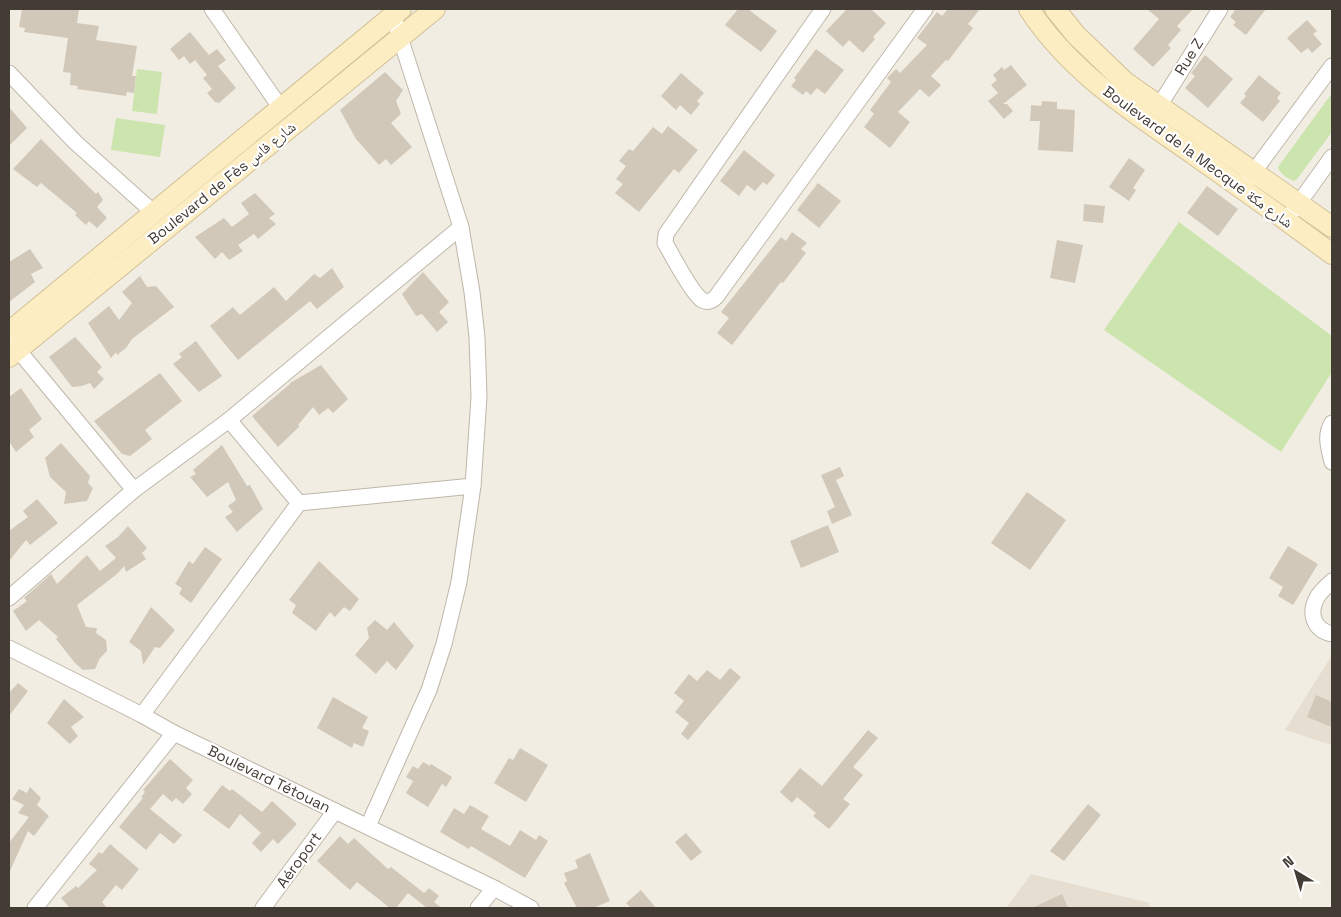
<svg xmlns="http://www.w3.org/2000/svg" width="1341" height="917" font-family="'Space Grotesk','Noto Naskh Arabic',sans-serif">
	<rect width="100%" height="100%" fill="#f1ede3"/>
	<g fill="#e5ded1">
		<polygon points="1332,655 1332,745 1285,730"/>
		<polygon points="1031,874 1150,903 1148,908 1006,908"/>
	</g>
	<g fill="#cce4ad">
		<polygon points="137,69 162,72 157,114 132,111"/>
		<path d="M1332 93V132L1297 179 1294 181C1288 179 1279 173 1278 167Z"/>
		<polygon points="116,118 165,125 160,157 111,150"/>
		<polygon points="1179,222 1332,336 1332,372 1281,452 1104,330"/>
	</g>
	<g fill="#d2c8b9">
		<polygon points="22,9 79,9 77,23 99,26 96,40 137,46 132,76 136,76 134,93 127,92 126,96 77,89 78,86 70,85 71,73 63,72 68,38 24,32 25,28 19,27"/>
		<polygon points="738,9 748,9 777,31 761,52 725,25"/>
		<polygon points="847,9 871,9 886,23 873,37 875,39 863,53 849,40 843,47 826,31"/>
		<polygon points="948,9 980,9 968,24 973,28 948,61 946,60 931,76 941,85 929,97 920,89 898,112 910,122 890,148 864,127 874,114 870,110 891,82 887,78 896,69 900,73 927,45 917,38 937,12 942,16"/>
		<polygon points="1147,9 1193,9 1177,26 1181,30 1168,45 1171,48 1153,67 1133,49 1159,19"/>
		<polygon points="1236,9 1266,9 1246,35 1233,25 1236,22 1230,17"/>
		<polygon points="1307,20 1317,31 1313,34 1322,44 1312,53 1308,48 1301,53 1287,38"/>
		<polygon points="190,32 209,55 217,49 226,60 218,66 236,88 219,103 215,102 207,93 212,89 203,78 207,75 195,60 190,64 184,56 179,60 170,49"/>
		<polygon points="816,49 844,70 825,94 817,88 811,95 806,91 803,95 791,86 796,80 794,78"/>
		<polygon points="1205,55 1233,79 1208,108 1185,88 1195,76 1191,73"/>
		<polygon points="1011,65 1027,85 1003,104 1007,104 1013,111 1004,119 988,101 998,93 991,85 997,80 993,75 1002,67 1004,70"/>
		<polygon points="385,72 403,90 396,101 401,114 391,123 412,147 391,165 386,159 379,165 356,139 340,110"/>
		<polygon points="681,73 704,93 697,101 700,104 691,115 680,105 676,110 661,96"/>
		<polygon points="1259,75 1281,93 1277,98 1280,101 1263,122 1240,103 1246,96 1244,94"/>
		<polygon points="1042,101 1057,102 1057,109 1075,110 1073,152 1038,150 1040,121 1030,121 1031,105 1041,106"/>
		<polygon points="9,107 27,128 9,146"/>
		<polygon points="668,126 698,150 679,173 674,169 639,212 615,193 623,184 616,179 626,166 619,161 629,149 633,151 653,127 662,134"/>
		<polygon points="41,139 96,194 98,192 103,200 97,207 107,218 97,228 89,221 86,225 75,215 77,213 41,183 37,187 13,169"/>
		<polygon points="744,150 775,175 767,185 763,182 755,191 747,185 739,196 720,181"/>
		<polygon points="1129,158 1145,170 1133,188 1136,190 1129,201 1109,187"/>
		<polygon points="818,183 841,201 819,228 797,210"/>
		<polygon points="1207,186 1238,209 1218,236 1187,213"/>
		<polygon points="255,193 275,214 269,218 276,224 258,239 254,234 238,245 243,251 229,260 222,252 215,259 195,237 224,218 232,227 249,214 241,203"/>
		<polygon points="1084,204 1105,206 1103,223 1083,221"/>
		<polygon points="792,232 807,243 801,249 806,253 783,283 781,282 732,345 717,333 729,318 721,312 781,237 786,241"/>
		<polygon points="1057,240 1083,245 1075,283 1050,278"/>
		<polygon points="30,249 43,268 31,274 35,282 9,302 9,262"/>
		<polygon points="332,268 344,287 317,309 310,301 238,360 210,326 233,307 240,315 274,287 286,301 314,274 320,278"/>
		<polygon points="423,272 449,302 439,312 448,322 437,332 422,314 416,316 402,294"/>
		<polygon points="140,276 147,287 156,286 174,307 132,339 126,348 117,355 116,352 111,358 88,323 109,306 119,320 132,303 122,292"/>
		<polygon points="75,337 102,367 97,372 104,379 94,389 90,383 82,386 72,387 49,357"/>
		<polygon points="196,341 222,376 199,392 173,364 182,357 179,354"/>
		<polygon points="321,365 348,399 333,413 328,408 319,415 313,407 298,425 300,426 278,447 252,416 290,384 290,383"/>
		<polygon points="160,373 182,401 145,430 152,439 130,456 122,454 94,421"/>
		<polygon points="21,388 42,419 29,430 34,437 16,452 9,441 9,397"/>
		<polygon points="61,443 90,476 88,483 93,488 87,501 64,504 66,492 50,477 45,458"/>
		<polygon points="222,445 247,486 250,485 263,509 237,532 225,517 233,512 228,506 236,500 228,482 207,497 190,477 196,474 193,470"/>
		<polygon points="840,467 844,476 836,480 852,515 832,524 827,511 835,507 821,475"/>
		<polygon points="1027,492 1066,520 1030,570 991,543"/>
		<polygon points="37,499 58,523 30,545 26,540 9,561 9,531 28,517 23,511"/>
		<polygon points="828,525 839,552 801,568 790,541"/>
		<polygon points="128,526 147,548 142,553 146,559 126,572 124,566 117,574 77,605 86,627 97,628 96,633 106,640 107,651 100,658 95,669 83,670 75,663 56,639 58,637 39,620 26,631 13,611 27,601 24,598 51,574 57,584 87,555 100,571 116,558 105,546 118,537"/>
		<polygon points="1288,546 1318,564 1293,605 1278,596 1283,587 1269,578"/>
		<polygon points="205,547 222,559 191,603 179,594 182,588 175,584 189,561 193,564"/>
		<polygon points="319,561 359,599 350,611 344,607 335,617 330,612 316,631 292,613 296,605 289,600"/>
		<polygon points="151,607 175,630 160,648 155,647 143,665 141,651 129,642"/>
		<polygon points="375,620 387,630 394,622 414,646 396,670 387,661 376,674 355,655 369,638 367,628"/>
		<polygon points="730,668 741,677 688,740 681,734 689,723 675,712 684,701 674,693 689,674 697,681 707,670 720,680"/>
		<polygon points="18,683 28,691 9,716 9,693"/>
		<polygon points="1316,695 1332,702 1332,727 1307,717"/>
		<polygon points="333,697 368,717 362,728 369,731 363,747 354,743 352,748 317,728"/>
		<polygon points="64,699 84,717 71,727 78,736 70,744 47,723"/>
		<polygon points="868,730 878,738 853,767 863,775 843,799 850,804 829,829 813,816 816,813 797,797 792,803 780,792 800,768 822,786"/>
		<polygon points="520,748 548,765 526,802 494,783 509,758 513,760"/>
		<polygon points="170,759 193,780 186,788 192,794 183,804 176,798 172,802 163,794 150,809 182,835 174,844 160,833 146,850 119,827 143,798 141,797 145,792 143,790"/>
		<polygon points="423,762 430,766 431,764 452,777 446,787 442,784 428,807 406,793 413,781 406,777 413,766 418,769"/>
		<polygon points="222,785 230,791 232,789 262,812 272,801 297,824 278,844 273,839 261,852 252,843 261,833 240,814 229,829 203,810"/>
		<polygon points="30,787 41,798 37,805 49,816 34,836 28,831 9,873 9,843 29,817 18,813 24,805 12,799 19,789 27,793"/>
		<polygon points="1088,804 1101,815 1064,861 1050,851"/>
		<polygon points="470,805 489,816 481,829 510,846 520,830 536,840 539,835 548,841 525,878 471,846 469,849 440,832 454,808 464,814"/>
		<polygon points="686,833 702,852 691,861 675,842"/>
		<polygon points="340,836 348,844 354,838 388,869 391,867 424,893 429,888 439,896 434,902 442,908 427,908 408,893 396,908 390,908 357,882 350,890 317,861"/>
		<polygon points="110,844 139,869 122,890 116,885 102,902 107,908 70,908 61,898 76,886 78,888 97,870 89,864 99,852 102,854"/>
		<polygon points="590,853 610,901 593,908 577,908 564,883 567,881 564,873 578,868 575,860"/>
		<polygon points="641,890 656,908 631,908 626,903"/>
		<polygon points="1062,894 1068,908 1032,908"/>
	</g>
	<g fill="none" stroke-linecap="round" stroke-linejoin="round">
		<g stroke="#bfb7a9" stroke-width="17">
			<g id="street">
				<polyline points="212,9 280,107"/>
				<path d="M823 9 666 234 665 243 669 250C675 261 693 294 702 300 708 303 712 301 716 297L925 9"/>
				<polyline points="9,73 75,142 153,212"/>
				<polyline points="1159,106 1220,9"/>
				<polyline points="1241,189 1332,66"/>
				<polyline points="1293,211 1332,157"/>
				<polyline points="9,339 134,490"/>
				<polyline points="229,420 299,503"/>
				<path d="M1332 423C1324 436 1329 448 1332 462"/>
				<path d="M1332 581C1328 585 1322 590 1318 596 1308 612 1313 630 1332 634"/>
				<polyline points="9,598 134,490 229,420 461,227"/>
				<polyline points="9,648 142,715 174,733 494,888 531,908"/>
				<polyline points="142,715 299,503 473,486"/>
				<polyline points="368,826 429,690 444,644 459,582 473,486 479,397 477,337 472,292 461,227 391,9"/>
				<polyline points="35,908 174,733"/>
				<polyline points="263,908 335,811"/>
				<polyline points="478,908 494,888"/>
			</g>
		</g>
		<g stroke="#d2c197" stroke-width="22">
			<g id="secondary">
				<path d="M1029 9C1070 72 1133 112 1193 154 1240 187 1286 220 1332 254"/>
				<polyline points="1055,9 1076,35 1125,82 1332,227"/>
				<polyline points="9,332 401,9"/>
				<polyline points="9,357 435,9"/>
			</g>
		</g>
		<use href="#street" stroke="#fff" stroke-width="15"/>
		<use href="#secondary" stroke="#fcedc2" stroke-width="20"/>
	</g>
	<g text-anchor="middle" stroke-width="4.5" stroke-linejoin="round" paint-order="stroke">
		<g font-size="15" fill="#423c34" stroke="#fff">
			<text transform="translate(1189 57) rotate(-58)" y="5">Rue Z</text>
			<text transform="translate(1198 157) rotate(36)" y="5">Boulevard de la Mecque شارع مكة</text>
			<text transform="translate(222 183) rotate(-39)" y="5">Boulevard de Fès شارع فاس</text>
			<text transform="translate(269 779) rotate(26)" y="5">Boulevard Tétouan</text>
			<text transform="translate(299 860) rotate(-54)" y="5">Aéroport</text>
		</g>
	</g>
	<rect width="1341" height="917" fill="none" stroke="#423c34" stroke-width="20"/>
	<g transform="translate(1296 872) rotate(322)" stroke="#ffffff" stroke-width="4" paint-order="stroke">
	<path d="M0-4L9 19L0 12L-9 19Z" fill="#423c34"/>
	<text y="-8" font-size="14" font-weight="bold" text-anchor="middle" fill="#423c34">N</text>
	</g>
</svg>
